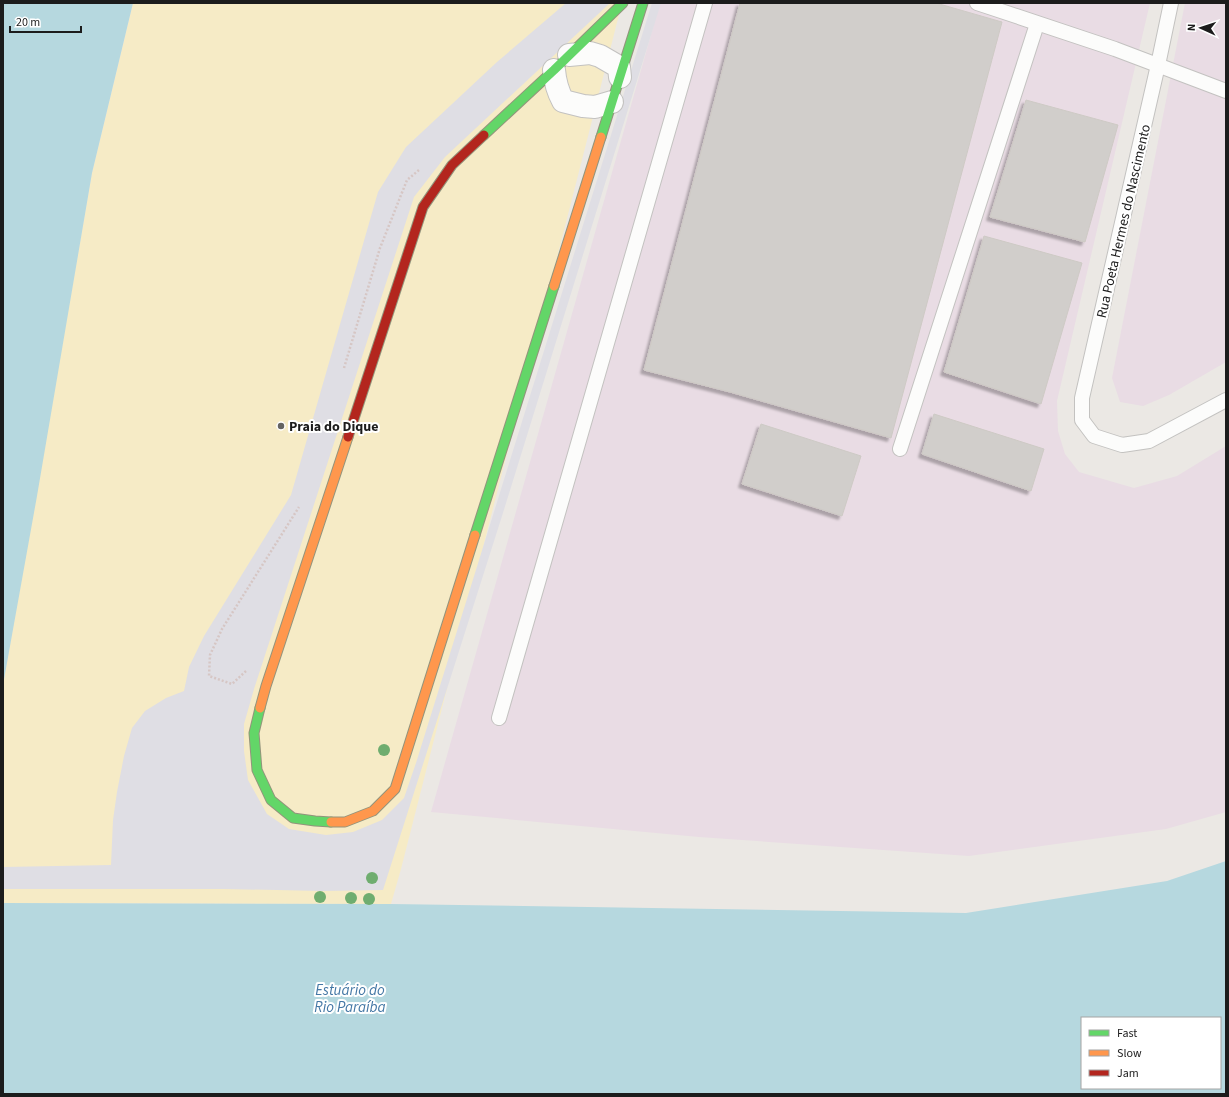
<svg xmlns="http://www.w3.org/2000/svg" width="1229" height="1097" font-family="'Source Sans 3',sans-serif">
	<defs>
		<filter id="shadow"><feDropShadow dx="-3.5" dy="3.5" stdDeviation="1" flood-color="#0004"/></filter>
	</defs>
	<rect width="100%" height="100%" fill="#ebe8e4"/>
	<g fill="#e9dce4">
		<polygon points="660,3 1150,3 1057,401 1058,431 1065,454 1079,472 1134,488 1177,476 1226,446 1226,812 1166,829 969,856 699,837 431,812"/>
		<polygon points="1185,3 1226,3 1226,362 1169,395 1143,406 1120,402 1112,378"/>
	</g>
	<polygon fill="#f6ebc6" points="133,3 622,3 401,869 391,904 3,903 3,685 92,173"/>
	<polygon fill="#dfdee4" points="566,3 610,3 445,157 414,197 254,689 244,724 244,751 248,780 267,814 289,829 326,835 353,832 382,820 404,798 416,763 652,3 661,3 502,516 383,890 322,891 224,889 3,889 3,867 111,865 113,820 117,792 124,756 132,728 145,711 166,698 184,691 189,667 204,636 291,495 378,192 406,147 497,62"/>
	<g fill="#b6d8df" fill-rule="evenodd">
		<polygon points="3,3 133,3 92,173 37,496 3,685"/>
		<path d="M1226 861V1094H3V903L391 904 966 913 1167 881ZM1082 1018H1220V1088H1082Z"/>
	</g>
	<g fill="#d1cecb" stroke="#cecac5" filter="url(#shadow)">
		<polygon points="740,3 936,3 1002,22 891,438 730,392 644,370"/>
		<polygon points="1026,100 1118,125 1085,242 990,217"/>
		<polygon points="984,236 1082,263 1041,404 944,372"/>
		<polygon points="934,414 1044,449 1031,491 922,454"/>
		<polygon points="761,424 861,456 842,516 742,484"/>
	</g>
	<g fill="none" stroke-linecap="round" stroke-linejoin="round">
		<g stroke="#c3c2c0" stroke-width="16">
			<g id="lane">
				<polyline points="977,3 1115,49 1226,91"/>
				<polyline points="1171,3 1158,65 1082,398 1082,420 1094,436 1122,445 1149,441 1226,400"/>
				<polyline points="900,449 1037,24"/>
				<polyline points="499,718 705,3"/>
			</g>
		</g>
		<g stroke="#c3c2c0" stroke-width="24">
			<g id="street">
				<polyline points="569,55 590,53 600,56 619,67 620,77"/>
				<path d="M554 70C555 82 557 90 563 101L583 106 595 107 612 102"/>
			</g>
		</g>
		<g stroke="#93947c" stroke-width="11">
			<g id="fast">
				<polyline points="484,135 554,70 623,3"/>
				<polyline points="601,137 643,3"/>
				<polyline points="475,535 554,286"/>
				<polyline points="260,708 254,733 257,770 271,800 293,818 315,821 331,822"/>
			</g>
		</g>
		<g stroke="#93947c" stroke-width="11">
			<g id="slow">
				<polyline points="554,286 601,137"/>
				<polyline points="260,708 266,686 348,437"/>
				<polyline points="331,822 345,822 373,811 395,789 475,535"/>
			</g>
		</g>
		<g stroke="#93947c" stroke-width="11">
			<polyline id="jam" points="348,437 423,207 452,165 484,135"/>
		</g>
		<g stroke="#d6c6c4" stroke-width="2.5" stroke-dasharray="2 2" stroke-linecap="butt">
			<polyline points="344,368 380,248 407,180 419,170"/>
			<polyline points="246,671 232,684 209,676 210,655 222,629 299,507"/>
		</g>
		<use href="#lane" stroke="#fcfcfb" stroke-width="14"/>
		<use href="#street" stroke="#fcfcfb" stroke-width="22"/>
		<use href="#fast" stroke="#63d668" stroke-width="9"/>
		<use href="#slow" stroke="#ff974d" stroke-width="9"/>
		<use href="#jam" stroke="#b3261e" stroke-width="9"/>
	</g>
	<g fill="#6fad6f">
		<circle cx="384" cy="750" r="6"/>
		<circle cx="372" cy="878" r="6"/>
		<circle cx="320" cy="897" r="6"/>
		<circle cx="351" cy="898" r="6"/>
		<circle cx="369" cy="899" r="6"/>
	</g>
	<circle fill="#646362" stroke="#fff" stroke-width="1.5" cx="281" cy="426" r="4"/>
	<g text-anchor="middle" stroke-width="4" stroke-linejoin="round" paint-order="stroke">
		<g font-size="14" fill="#1c1c1c" stroke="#fff">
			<text transform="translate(1123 221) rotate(-77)" y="5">Rua Poeta Hermes do Nascimento</text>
		</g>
		<g font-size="14" font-weight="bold" fill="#1c1c1c" stroke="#fff" text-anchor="start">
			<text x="289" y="431">Praia do Dique</text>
		</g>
		<g font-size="15" font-style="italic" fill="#4477a5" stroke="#fff">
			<text x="350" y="995">Estuário do<tspan x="350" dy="17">Rio Paraíba</tspan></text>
		</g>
	</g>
	<rect width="1229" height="1097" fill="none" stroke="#1c1c1c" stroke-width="8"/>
	<rect x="1081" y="1017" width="140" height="72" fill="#ffffff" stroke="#a4a4a4"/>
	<rect x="1089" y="1030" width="20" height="6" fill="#63d668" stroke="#a4a4a4"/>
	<text x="1117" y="1037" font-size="12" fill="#1c1c1c">Fast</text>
	<rect x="1089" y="1050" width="20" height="6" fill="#ff974d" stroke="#a4a4a4"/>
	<text x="1117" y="1057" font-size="12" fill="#1c1c1c">Slow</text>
	<rect x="1089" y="1070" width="20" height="6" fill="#b3261e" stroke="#a4a4a4"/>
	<text x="1117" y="1077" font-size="12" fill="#1c1c1c">Jam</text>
	<g transform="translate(1201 28) rotate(273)" stroke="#ffffff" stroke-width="3" paint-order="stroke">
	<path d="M0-3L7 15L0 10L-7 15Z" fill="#1c1c1c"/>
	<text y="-6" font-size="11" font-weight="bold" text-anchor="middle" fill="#1c1c1c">N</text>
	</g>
	<path d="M10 26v6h71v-6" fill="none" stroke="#1c1c1c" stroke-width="2"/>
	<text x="16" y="26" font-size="12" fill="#1c1c1c" stroke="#ffffff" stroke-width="3" paint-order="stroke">20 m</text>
</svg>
